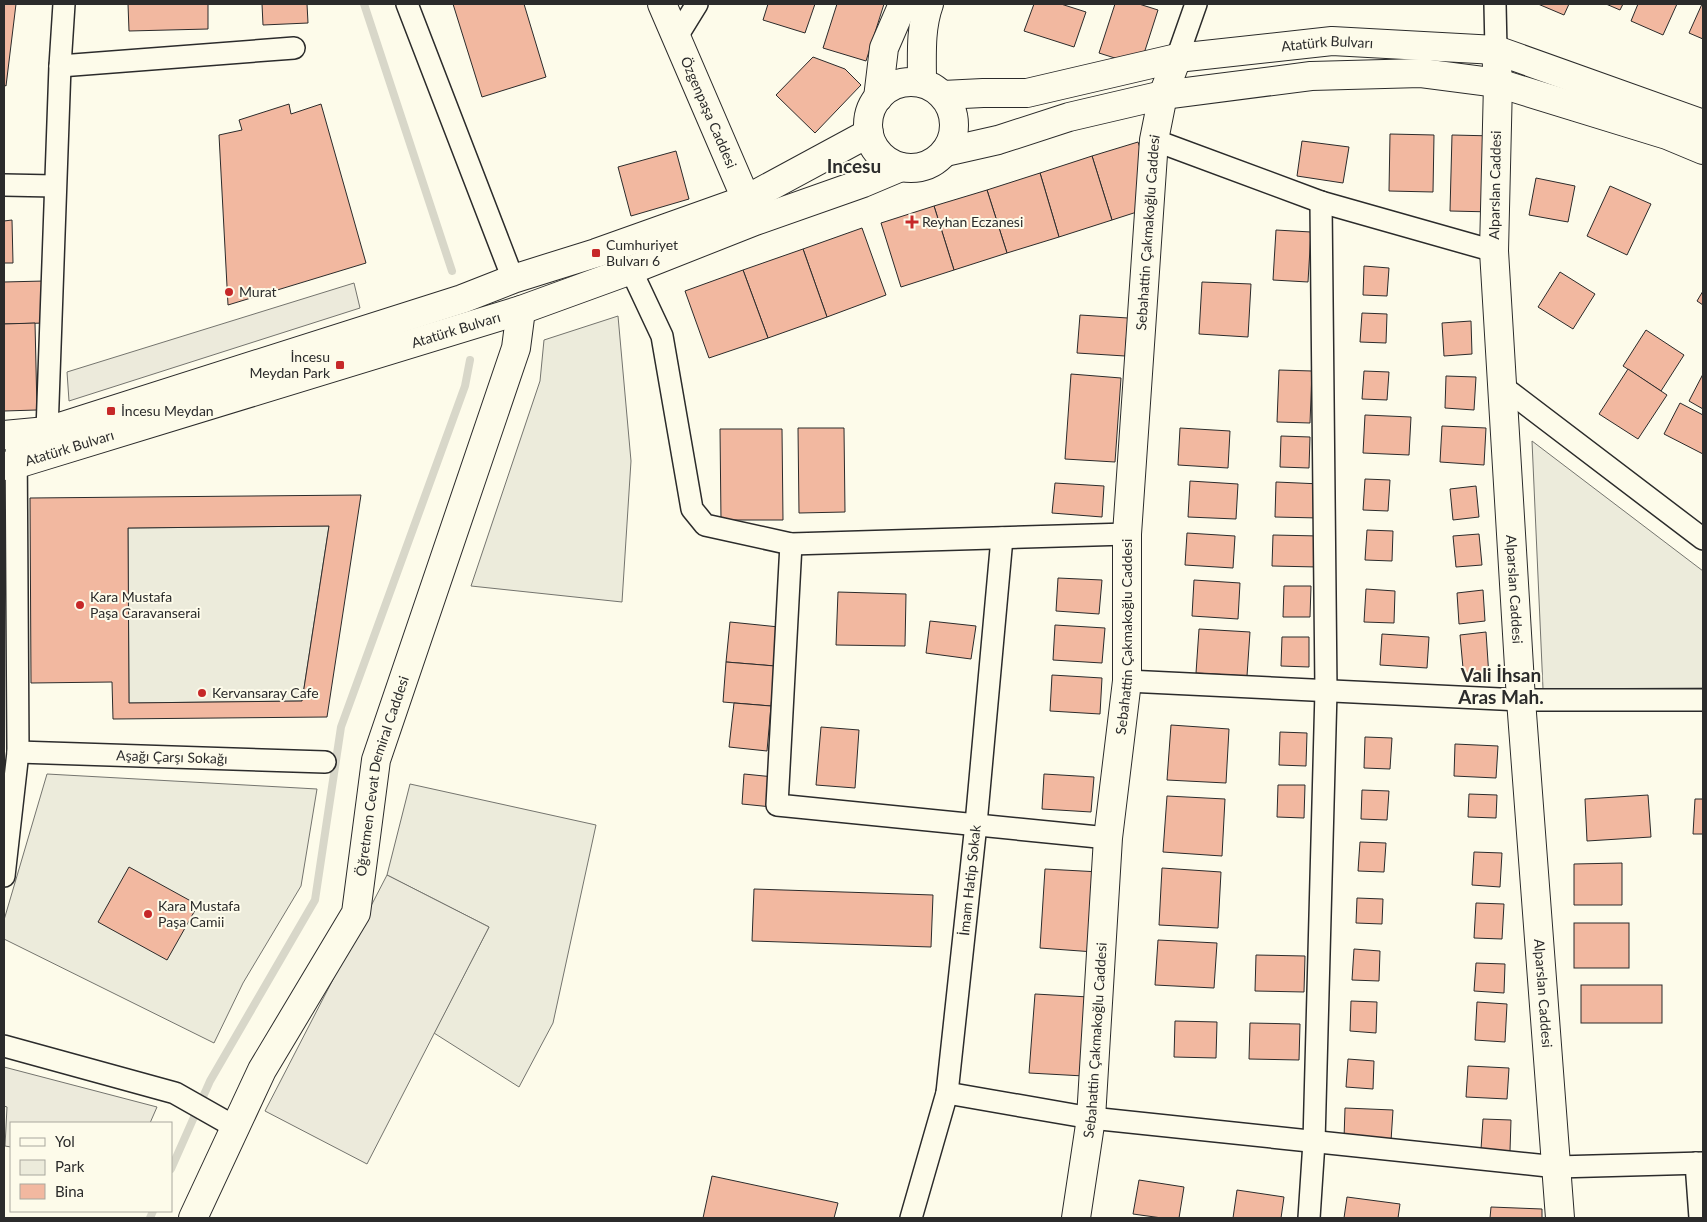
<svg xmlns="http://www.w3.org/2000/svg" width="1707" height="1222" font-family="Lato,sans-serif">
	<rect width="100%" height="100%" fill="#fdfbea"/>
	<g fill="#ecebdb" stroke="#74746e">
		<polygon points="618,316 631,461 622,602 471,586 540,381 544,340"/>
		<polygon points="1532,441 1703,571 1703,688 1543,689"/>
		<polygon points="329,526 302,701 129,703 128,528"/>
		<polygon points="47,774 317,789 301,886 243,983 214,1043 4,939 4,920"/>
		<polygon points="410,784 596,825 553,1023 519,1087 434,1033 489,927 387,875"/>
	</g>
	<g fill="#eceadb" stroke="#74746e">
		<polygon points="354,283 360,308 69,401 67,372"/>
		<polygon points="387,875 489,927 367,1164 265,1111"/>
		<polygon points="4,1067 157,1107 150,1123 11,1123 11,1147 5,1146 7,1107 4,1106"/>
	</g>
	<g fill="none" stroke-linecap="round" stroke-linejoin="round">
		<g stroke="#d8d7c9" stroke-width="8">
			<polyline points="364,4 452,271"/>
			<polyline points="171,1169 210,1081 315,900 341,727 465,386 470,360"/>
			<polyline points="150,1218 153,1211"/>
		</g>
	</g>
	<g fill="#f2b8a0" stroke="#2b2b2b" fill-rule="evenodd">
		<polygon points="4,4 16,4 6,86 4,85"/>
		<polygon points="128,4 208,4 208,29 129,31"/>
		<polygon points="262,4 307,4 308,23 263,25"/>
		<polygon points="453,4 524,4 546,77 482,97"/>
		<polygon points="768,4 815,4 805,33 763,20"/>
		<polygon points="837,4 884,4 866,61 823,48"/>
		<polygon points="1034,4 1061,4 1086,12 1074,47 1024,31"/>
		<polygon points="1115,4 1139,4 1158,10 1140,66 1099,53"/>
		<polygon points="1538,4 1569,4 1564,15"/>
		<polygon points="1606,4 1623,4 1620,10"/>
		<polygon points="1638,4 1677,4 1663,35 1631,21"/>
		<polygon points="1702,4 1703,4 1703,39 1689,33"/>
		<polygon points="813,57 845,69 861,85 815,133 776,95"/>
		<polygon points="289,104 291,114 321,104 366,263 228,305 219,135 242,130 239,120"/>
		<polygon points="1390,134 1434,135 1433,192 1389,191"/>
		<polygon points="1452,135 1495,136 1493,212 1450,211"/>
		<polygon points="1302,141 1349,147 1343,183 1297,176"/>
		<polygon points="1138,142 1149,175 1143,210 1112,220 1092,156"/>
		<polygon points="676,151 689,199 631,216 618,167"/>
		<polygon points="1092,156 1112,220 1059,237 1040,173"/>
		<polygon points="1040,173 1059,237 1007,253 987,190"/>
		<polygon points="1536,178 1575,186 1568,222 1529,215"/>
		<polygon points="1610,186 1651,204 1627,255 1587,236"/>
		<polygon points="987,190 1007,253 954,270 934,206"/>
		<polygon points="934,206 954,270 901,287 881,223"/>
		<polygon points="12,220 13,263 4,263 4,221"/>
		<polygon points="862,228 886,295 827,317 803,249"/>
		<polygon points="1276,230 1311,232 1308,282 1273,280"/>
		<polygon points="803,249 827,317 768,338 743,270"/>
		<polygon points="1364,266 1389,268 1387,296 1363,295"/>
		<polygon points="743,270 768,338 709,358 685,291"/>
		<polygon points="1560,272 1595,294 1573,329 1538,307"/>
		<polygon points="44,281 45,323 4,324 4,282"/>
		<polygon points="1202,282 1251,284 1248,337 1199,334"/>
		<polygon points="1703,291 1703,305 1697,301"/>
		<polygon points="1362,313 1387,314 1386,343 1360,342"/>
		<polygon points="1080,315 1128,318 1125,356 1077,353"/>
		<polygon points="1471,321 1472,354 1444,356 1442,323"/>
		<polygon points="35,323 37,410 4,411 4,324"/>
		<polygon points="1646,330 1684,355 1661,391 1623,366"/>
		<polygon points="1628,369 1667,395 1638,439 1599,414"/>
		<polygon points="1279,370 1312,371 1310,423 1277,422"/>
		<polygon points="1364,371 1389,372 1387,400 1362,399"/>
		<polygon points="1071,374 1121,378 1115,462 1065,459"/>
		<polygon points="1703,374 1703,409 1689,401"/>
		<polygon points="1446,376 1476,377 1474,410 1445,408"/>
		<polygon points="1680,403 1703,415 1703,454 1664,434"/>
		<polygon points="1365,415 1411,417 1409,455 1363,453"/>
		<polygon points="1442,426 1486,428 1484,465 1440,462"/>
		<polygon points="798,428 844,428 845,512 799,513"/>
		<polygon points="1180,428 1230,431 1228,468 1178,465"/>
		<polygon points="720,429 782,429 783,520 721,520"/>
		<polygon points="1281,436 1310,437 1309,468 1280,467"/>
		<polygon points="1365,479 1390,480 1388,511 1363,510"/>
		<polygon points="1190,481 1238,484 1236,519 1188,517"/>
		<polygon points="1276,482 1321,484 1319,518 1275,517"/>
		<polygon points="1055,483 1104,486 1102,517 1052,513"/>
		<polygon points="1476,486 1479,517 1453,520 1450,489"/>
		<path d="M361 495 327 717 113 719 112 682 31 683 30 498ZM329 526 302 701 129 703 128 528Z"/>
		<polygon points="1367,530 1393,531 1392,561 1365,560"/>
		<polygon points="1187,533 1235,536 1233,568 1185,565"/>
		<polygon points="1479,534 1482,565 1456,567 1453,536"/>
		<polygon points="1273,535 1319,536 1318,567 1272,566"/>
		<polygon points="1058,578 1102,580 1099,614 1056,611"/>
		<polygon points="1194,580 1240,583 1238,619 1192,616"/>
		<polygon points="1284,586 1311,586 1310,617 1283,617"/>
		<polygon points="1366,589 1395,591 1394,623 1364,622"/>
		<polygon points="1483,590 1485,621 1459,624 1457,593"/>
		<polygon points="838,592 906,594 905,646 836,645"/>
		<polygon points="930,621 976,626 971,659 926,653"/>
		<polygon points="730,622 779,627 775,666 726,662"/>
		<polygon points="1055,625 1105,628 1102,663 1053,660"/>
		<polygon points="1199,629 1250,632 1247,676 1196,673"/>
		<polygon points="1486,632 1489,677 1464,679 1460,635"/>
		<polygon points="1382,634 1429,637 1427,668 1380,665"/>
		<polygon points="1282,637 1309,637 1309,667 1281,666"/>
		<polygon points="726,662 775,666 771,706 723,702"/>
		<polygon points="1052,675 1102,678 1100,714 1050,711"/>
		<polygon points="734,703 771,706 767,751 729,747"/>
		<polygon points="1171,725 1229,729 1226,783 1167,780"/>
		<polygon points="821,727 859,730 855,788 816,785"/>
		<polygon points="1280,732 1307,733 1306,766 1279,765"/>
		<polygon points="1365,737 1392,738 1390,769 1364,768"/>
		<polygon points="1455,744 1498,746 1496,778 1454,776"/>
		<polygon points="744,774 774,777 772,807 742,804"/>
		<polygon points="1044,774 1094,777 1091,812 1042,809"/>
		<polygon points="1278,785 1305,785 1304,818 1277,817"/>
		<polygon points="1362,790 1389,791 1387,820 1361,819"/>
		<polygon points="1469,794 1497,795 1496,818 1468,817"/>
		<polygon points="1648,795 1651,837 1587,841 1585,799"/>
		<polygon points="1167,796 1225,799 1222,856 1163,852"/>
		<polygon points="1695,799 1703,799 1703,834 1693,834"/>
		<polygon points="1360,842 1386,843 1384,872 1358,871"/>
		<polygon points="1474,852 1502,853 1500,887 1472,885"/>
		<polygon points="1622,863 1622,905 1574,905 1574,864"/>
		<polygon points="129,867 198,905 167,960 98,922"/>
		<polygon points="1162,868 1221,872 1218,928 1159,925"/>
		<polygon points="1045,869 1100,872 1094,952 1040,948"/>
		<polygon points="754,889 933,895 931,947 752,941"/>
		<polygon points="1357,898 1383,899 1382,924 1356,923"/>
		<polygon points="1476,903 1504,904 1502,939 1474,938"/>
		<rect x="1574" y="923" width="55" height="45"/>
		<polygon points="1158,940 1217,943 1214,988 1155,985"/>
		<polygon points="1354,949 1380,951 1379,981 1352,980"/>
		<polygon points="1256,955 1305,956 1304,992 1255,991"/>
		<polygon points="1476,963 1505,964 1504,993 1474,991"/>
		<rect x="1581" y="985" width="81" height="38"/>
		<polygon points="1035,994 1089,997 1084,1076 1029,1073"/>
		<polygon points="1351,1001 1377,1002 1376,1033 1350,1031"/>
		<polygon points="1477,1002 1507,1004 1505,1042 1475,1040"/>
		<polygon points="1175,1021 1217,1022 1216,1058 1174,1057"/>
		<polygon points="1250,1023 1300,1024 1299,1060 1249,1059"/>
		<polygon points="1348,1059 1374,1061 1373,1089 1346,1087"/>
		<polygon points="1468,1066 1509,1068 1507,1099 1466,1097"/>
		<polygon points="1345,1108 1393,1110 1391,1141 1344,1139"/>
		<polygon points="1483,1119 1511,1120 1510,1151 1481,1149"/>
		<polygon points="712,1176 838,1203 834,1218 703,1218"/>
		<polygon points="1139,1180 1184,1187 1179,1218 1162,1218 1133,1214"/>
		<polygon points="1237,1190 1284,1197 1281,1218 1233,1218"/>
		<polygon points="1347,1197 1400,1204 1398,1218 1344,1218"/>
		<polygon points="1491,1207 1542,1209 1542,1218 1490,1218"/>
	</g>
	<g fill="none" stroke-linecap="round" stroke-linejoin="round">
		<g stroke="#2b2b2b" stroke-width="24">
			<g id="street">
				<polyline points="407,4 513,279"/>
				<polyline points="1495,4 1496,50"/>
				<polyline points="676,38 697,4"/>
				<polyline points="1177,58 1196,4"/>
				<polyline points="60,66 294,48"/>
				<polyline points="1154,140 1321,202 1494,251"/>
				<polyline points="4,185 55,186"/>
				<polyline points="631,270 662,336 692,509 705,525 791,544 1127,534"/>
				<polyline points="1502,386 1703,539"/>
				<polyline points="47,431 60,66 64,4"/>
				<polyline points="791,544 777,805 1108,838"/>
				<polyline points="1127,681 1521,700 1703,700"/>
				<path id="s1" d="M18 752 325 762"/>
				<polyline points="4,876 18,752 16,434"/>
				<polyline points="4,1046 175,1093 235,1127"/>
				<polyline points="947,1093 1091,1118 1557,1167 1703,1163"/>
				<polyline points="1696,1163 1700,1218"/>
				<path id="s2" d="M911 1218 947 1093 976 824 1002 538"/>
				<polyline points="1309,1218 1314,1142 1326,691 1321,202"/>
			</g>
		</g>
		<g stroke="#2b2b2b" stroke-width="30">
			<g id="secondary">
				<path id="s3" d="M662 4 755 220"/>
				<path id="s4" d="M1496 50 1498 83 1494 251 1521 700 1560 1218"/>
				<path id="s5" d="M193 1218 262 1070 356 913 376 760 516 348 521 310"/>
				<path id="s6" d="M1076 1218 1091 1118 1108 838 1127 681V534L1154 140 1163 95 1177 58"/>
			</g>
		</g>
		<g stroke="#2b2b2b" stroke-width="30">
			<g id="primary">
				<circle cx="911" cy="125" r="43"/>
				<path d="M922 83C922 56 920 29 929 4"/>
				<path id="s7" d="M943 95 983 93H1027L1177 58 1332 41 1496 50 1703 124"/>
				<polyline points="878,98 884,48 903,4"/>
				<polyline points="945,152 998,140 1069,117 1163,95 1311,76 1421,73 1498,83 1667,135 1703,150"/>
				<polyline points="4,435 47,431 462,299 513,279 596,253 745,200 869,133"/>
				<path id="s8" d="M4 466 17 464 521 310 631 270 755 221 863 183 901 167"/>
			</g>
		</g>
		<use href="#street" stroke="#fdfbea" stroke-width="21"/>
		<use href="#secondary" stroke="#fdfbea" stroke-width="28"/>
		<use href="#primary" stroke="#fdfbea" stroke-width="28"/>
	</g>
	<g fill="#c62828" stroke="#fdfbea" stroke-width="2">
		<path d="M909.5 214.5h5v5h5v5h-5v5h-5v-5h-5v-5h5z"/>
		<rect x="591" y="248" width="10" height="10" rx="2.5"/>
		<circle cx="229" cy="292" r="5"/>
		<rect x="335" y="360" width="10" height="10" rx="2.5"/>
		<rect x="106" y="406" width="10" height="10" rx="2.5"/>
		<circle cx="80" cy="605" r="5"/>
		<circle cx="202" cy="693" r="5"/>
		<circle cx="148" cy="914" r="5"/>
	</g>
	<g text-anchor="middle" stroke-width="4" stroke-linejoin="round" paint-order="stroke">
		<g font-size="14" fill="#2b2b2b" stroke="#fdfbea">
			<text dy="5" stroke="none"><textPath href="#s7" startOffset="389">Atatürk Bulvarı</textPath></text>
			<text dy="5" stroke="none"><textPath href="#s3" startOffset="118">Özgenpaşa Caddesi</textPath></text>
			<text transform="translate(1495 185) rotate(-89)" y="5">Alparslan Caddesi</text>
			<text dy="5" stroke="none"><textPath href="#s6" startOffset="989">Sebahattin Çakmakoğlu Caddesi</textPath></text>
			<text dy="5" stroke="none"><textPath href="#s8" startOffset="472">Atatürk Bulvarı</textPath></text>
			<text dy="5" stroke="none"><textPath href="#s8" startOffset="68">Atatürk Bulvarı</textPath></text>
			<text dy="5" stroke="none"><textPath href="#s4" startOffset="540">Alparslan Caddesi</textPath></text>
			<text dy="5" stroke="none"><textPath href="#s6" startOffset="584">Sebahattin Çakmakoğlu Caddesi</textPath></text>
			<text dy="5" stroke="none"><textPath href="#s1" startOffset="154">Aşağı Çarşı Sokağı</textPath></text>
			<text dy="5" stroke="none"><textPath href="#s5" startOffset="486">Öğretmen Cevat Demiral Caddesi</textPath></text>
			<text dy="5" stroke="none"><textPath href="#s2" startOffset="344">İmam Hatip Sokak</textPath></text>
			<text dy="5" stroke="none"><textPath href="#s4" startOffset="945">Alparslan Caddesi</textPath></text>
			<text dy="5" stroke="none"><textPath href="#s6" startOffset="179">Sebahattin Çakmakoğlu Caddesi</textPath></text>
		</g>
		<g font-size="14" fill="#2b2b2b" stroke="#fdfbea" text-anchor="start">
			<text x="922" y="227">Reyhan Eczanesi</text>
			<text x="606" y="250">Cumhuriyet<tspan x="606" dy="16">Bulvarı 6</tspan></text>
			<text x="239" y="297">Murat</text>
			<text x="330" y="362" text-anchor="end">İncesu<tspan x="330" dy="16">Meydan Park</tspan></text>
			<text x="121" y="416">İncesu Meydan</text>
			<text x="90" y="602">Kara Mustafa<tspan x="90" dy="16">Paşa Caravanserai</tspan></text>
			<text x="212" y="698">Kervansaray Cafe</text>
			<text x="158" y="911">Kara Mustafa<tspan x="158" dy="16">Paşa Camii</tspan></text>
		</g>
		<g font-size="19" font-weight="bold" fill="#2b2b2b" stroke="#fdfbea">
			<text x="854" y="173">Incesu</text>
			<text x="1501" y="682">Vali İhsan<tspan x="1501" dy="22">Aras Mah.</tspan></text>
		</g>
	</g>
	<rect width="1707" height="1222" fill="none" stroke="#2b2b2b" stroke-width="10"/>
	<rect x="10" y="1122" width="162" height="90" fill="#fdfbea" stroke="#a9a89e"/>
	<rect x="20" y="1138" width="25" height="8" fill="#fdfbea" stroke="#a9a89e"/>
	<text x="55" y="1147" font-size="15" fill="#2b2b2b">Yol</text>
	<rect x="20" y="1160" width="25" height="15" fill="#ecebdb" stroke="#a9a89e"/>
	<text x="55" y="1172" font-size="15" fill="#2b2b2b">Park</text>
	<rect x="20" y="1184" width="25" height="15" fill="#f2b8a0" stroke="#a9a89e"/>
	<text x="55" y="1197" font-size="15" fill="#2b2b2b">Bina</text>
</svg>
